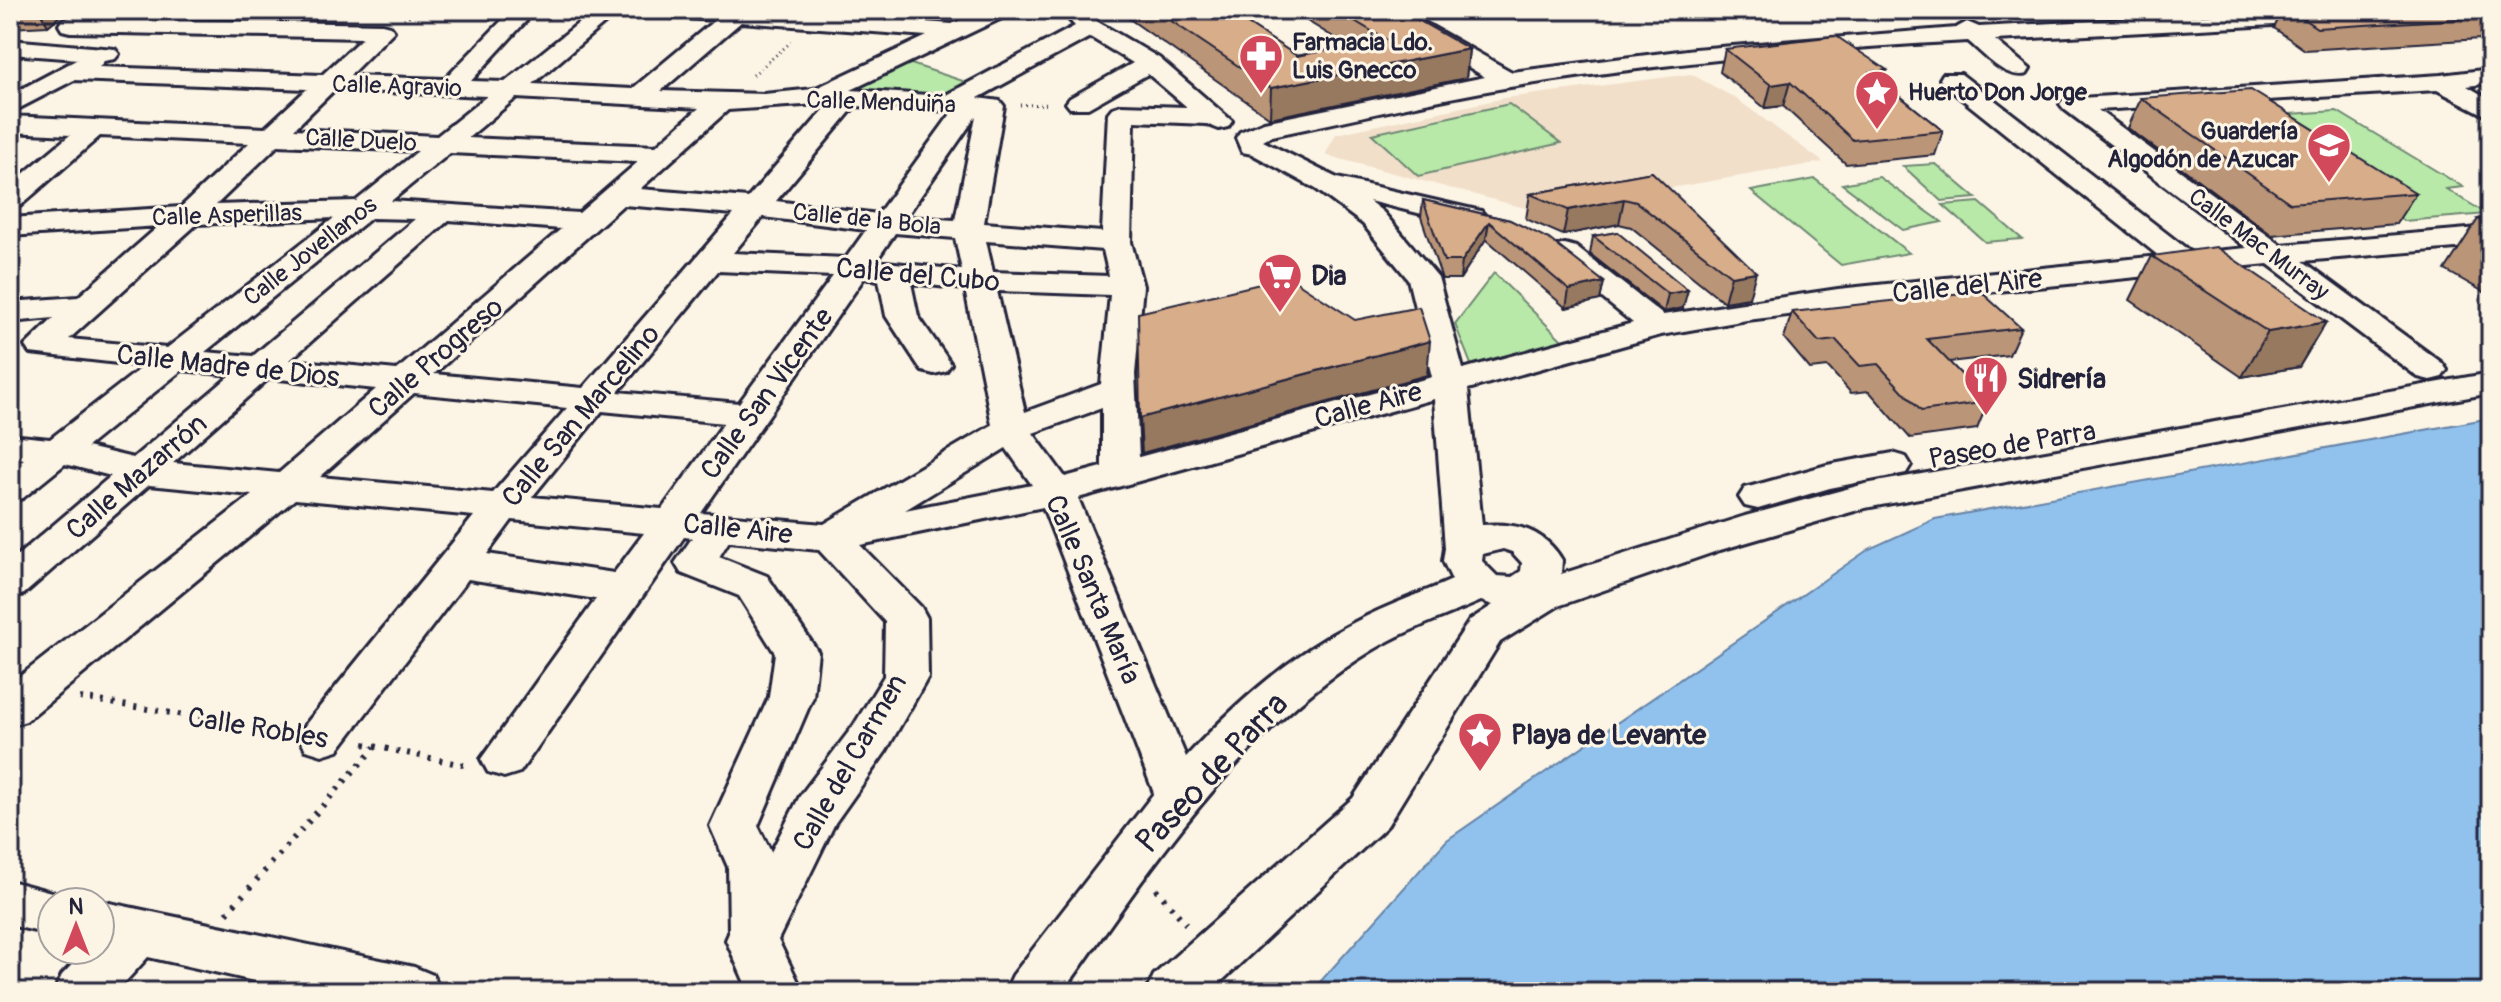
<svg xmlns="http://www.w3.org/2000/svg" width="2501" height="1002" font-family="Pangolin,sans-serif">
	<rect width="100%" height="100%" fill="#fcf5e5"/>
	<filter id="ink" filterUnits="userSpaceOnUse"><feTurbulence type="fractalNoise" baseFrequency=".0125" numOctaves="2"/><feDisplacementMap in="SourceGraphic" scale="16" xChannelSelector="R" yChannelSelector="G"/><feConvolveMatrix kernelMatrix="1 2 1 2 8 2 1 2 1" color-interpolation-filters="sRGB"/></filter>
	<g filter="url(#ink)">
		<polygon fill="#f1dfca" points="1691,74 1735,98 1823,162 1536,211 1325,155 1336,134 1505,98"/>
		<g fill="#b8e9a8" stroke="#6d8672" stroke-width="2">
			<polygon points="908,63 966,82 939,98 856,95 855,90"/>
			<polygon points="1509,104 1561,143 1418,176 1372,134"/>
			<polygon points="2337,111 2463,187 2446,189 2487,214 2404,221 2244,117"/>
			<polygon points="1936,164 1976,198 1941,201 1903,166"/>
			<polygon points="1879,177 1942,222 1903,230 1842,184"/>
			<polygon points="1815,179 1909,253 1841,265 1751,191"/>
			<polygon points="1979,202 2022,239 1985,242 1943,205"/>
			<polygon points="1494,273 1564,342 1472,367 1455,324"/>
		</g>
		<polygon fill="#91c2ed" stroke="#6582a6" stroke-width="2" points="2491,418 2491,992 1311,992 1447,840 1869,549 1935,519"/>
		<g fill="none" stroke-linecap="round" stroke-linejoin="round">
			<g stroke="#22223b" stroke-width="6">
				<g id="minor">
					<path d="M512 10H536L471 81 505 82 595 10H620L533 84 632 89 715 20 669 17 658 10H762L952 24 982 10H1011L1008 15 851 90 944 96 1075 26 1060 10H1084L1098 22 1159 58 1232 121 1228 127 1219 129 1206 124 1134 121 1131 242 1143 286 1135 374 1139 457 1432 377 1408 279 1363 224 1316 189 1252 154 1242 152 1236 138 1240 132 1264 122 1485 77 1375 10H1402L1512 72 1695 49 1956 28 1967 22 1979 27 2295 10H2336L2340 15 2337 20 2329 22 1995 40 2030 69 2027 74C2005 80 1984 54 1968 41 1815 49 1661 63 1510 87 1430 100 1351 120 1272 136L1263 141 1337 178 1481 211 1486 217 1481 223 1471 226 1369 201 1383 212 1438 277 1463 369 1633 323 1554 259 1550 253 1554 247 1565 244 1576 247 1663 315 1838 289 2159 256 1943 84 1940 79 1943 74H1961L2192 253 2247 248 2064 109 2060 104 2064 99 2441 75 2491 69V83L2467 86 2491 100V118L2437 90 2098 110 2281 245 2491 227V245L2303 261 2442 363 2447 370 2442 377 2430 380 2418 377 2268 264 1928 298 1747 320 1661 335 1468 389 1482 525C1516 522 1544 530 1562 560L1561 574 1745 516 1865 484 2491 373V393L1865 508 1720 550 1558 606 1500 642 1387 826 1210 992H1146L1154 975 1353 798 1470 620 1493 605 1481 601C1444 617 1405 630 1371 651 1238 733 1151 868 1063 992H1005L1013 975 1154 793 1043 507 860 545 921 607 927 618 928 677 886 751 835 823 778 940 803 992H749L726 940 729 933 728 867 710 826 769 697 775 653 739 596 681 573 675 563 692 538 684 537 520 772 504 777 488 772 481 759 596 599 468 579 338 750 322 755 306 750 299 737 306 724 474 516 295 499 26 721 10 726V684L252 495 149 485 24 594 10 598V562L111 476 65 464 23 498 10 501V470L24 459 10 457V435L50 439 144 366 30 353 25 346 54 318 10 322V302L78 297 159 226 10 236V218L181 207 249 143 100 136 20 206 10 209V185L70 135 10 132V116L265 128 307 89 74 80 10 113V95L78 59 10 54V40L115 49 119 54 115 59 104 61 99 67 322 75 362 38 70 32 62 30 59 25 62 20 70 18 382 24 390 26 394 31 349 76 445 79ZM741 22 927 36 814 89 764 94 661 91ZM1090 37 1133 63 1070 98 1066 103 1070 108H1088L1148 74 1187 107 1121 105 1112 108 1108 113 1102 232 984 223 1004 106 1000 101 978 98ZM334 90 487 96 437 136 294 129ZM516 98 699 108 656 146 468 138ZM819 104H829L748 198 640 189 728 110ZM855 106 953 111 878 214 776 201ZM976 116 955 220 906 217ZM278 145 418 151 356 201 216 205ZM450 153 638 162 579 213 391 201ZM623 205 734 214 583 388 434 374ZM763 217 866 230 846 258 733 253ZM334 218 167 348 69 339 197 224ZM371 218 415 219 253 356 205 352ZM449 220 561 229 397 370 290 360ZM895 233 955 238 962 270 876 261ZM986 241 1103 250 1109 276 993 272ZM718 271 833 276 739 403 618 392ZM864 278 879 280 886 316 922 371 934 374 946 371 951 364 918 316 911 283 965 289 992 425 824 524 701 513ZM997 291 1110 295 1101 384 1025 412ZM182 370 231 375 133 458 87 447ZM269 378 376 389 279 473 173 463ZM414 393 567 408 493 493 320 477ZM1434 399 1445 548 1443 561 1452 580C1420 594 1387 605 1355 622 1292 654 1234 705 1186 757L1078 498ZM1102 408V467L1065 477 1033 433ZM602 411 724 423 662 509 532 497ZM1006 448 1032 485 905 510ZM512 520 644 533 614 573 487 554ZM729 541 819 550 885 622 884 676 854 725 800 796 771 852 758 826 813 697 818 652 767 576 719 557ZM1503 549 1512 552 1522 563 1521 571 1512 577 1497 576 1482 561 1483 554Z"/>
					<polygon points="2438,10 2465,10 2491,24 2491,41 2441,15"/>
					<polygon points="1893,453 1906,457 1911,465 1906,473 1830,488 1758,509 1745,506 1739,497 1745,488 1827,465"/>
					<polygon points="10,881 70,897 72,902 52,902 52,935 10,925"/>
					<polygon points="100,901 414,967 433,975 441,992 303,992 148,957 116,992 54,992 62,975 86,950 100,950"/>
				</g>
			</g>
			<g stroke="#22223b" stroke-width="3" stroke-dasharray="1 4" stroke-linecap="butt">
				<polyline points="404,19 419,10"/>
				<polyline points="753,75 791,42"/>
				<polyline points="1020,105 1050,104"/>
			</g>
			<g stroke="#22223b" stroke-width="6" stroke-dasharray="3 8" stroke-linecap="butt">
				<polyline points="80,698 288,732"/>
				<polyline points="364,744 468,766"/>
				<polyline points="1156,889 1186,924"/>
				<polyline points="227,913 375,747"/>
			</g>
			<use href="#minor" fill="#fcf5e5" fill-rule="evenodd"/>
		</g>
		<g fill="#ba9577" stroke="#22223b" stroke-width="2">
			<polygon points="10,10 67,10 48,26 10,28"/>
			<polygon points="1121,10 1226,10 1297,56 1348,46 1289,10 1400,10 1469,49 1466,78 1270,118 1121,13"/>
			<polygon points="2283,10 2480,10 2491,16 2491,23 2481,39 2305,50 2274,28"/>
			<polygon points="1725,49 1887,70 1883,82 1943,131 1935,155 1846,164 1783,106 1765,108 1720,72"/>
			<polygon points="2141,98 2416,193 2396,224 2272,235 2128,128"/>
			<polygon points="1652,172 1749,298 1724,302 1631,227 1619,224 1563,235 1526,219 1530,194"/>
			<polygon points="1423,200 1510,220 1604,282 1600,300 1566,308 1486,239 1460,279 1442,279 1421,217"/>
			<polygon points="2491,217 2491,296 2445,270 2478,219"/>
			<polygon points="1617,232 1683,308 1664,312 1590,254 1593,236"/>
			<polygon points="2152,256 2326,322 2299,367 2242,377 2130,300"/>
			<polygon points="1792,312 2021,328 2009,355 1949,362 1988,402 1977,429 1910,438 1869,391 1851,393 1828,367 1810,369 1784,338"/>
		</g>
		<g fill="#977961" stroke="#22223b" stroke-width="2">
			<polygon points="39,10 67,10 48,26"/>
			<polygon points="1469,49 1466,78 1270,118 1271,88"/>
			<polygon points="1887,70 1879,93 1870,72"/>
			<polygon points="1790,82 1783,106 1765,108 1771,85"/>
			<polygon points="1624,199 1619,224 1563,235 1568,210"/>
			<polygon points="1489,222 1486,239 1460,279 1462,261"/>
			<polygon points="1756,272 1749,298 1724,302 1731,276"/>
			<polygon points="1604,282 1600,300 1566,308 1569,290"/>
			<polygon points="1688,290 1683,308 1664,312 1668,294"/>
			<polygon points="2326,322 2299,367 2242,377 2268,332"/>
			<polygon points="1430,341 1427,375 1142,453 1140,418"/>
		</g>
		<g fill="#d8ad8a" stroke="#22223b" stroke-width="2">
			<polygon points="1155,10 1226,10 1297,56 1385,39 1336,10 1400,10 1469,49 1271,88"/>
			<polygon points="2290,10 2480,10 2491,16 2491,17 2317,28"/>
			<polygon points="1836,36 1887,70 1870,72 1943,131 1853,140 1790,82 1771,85 1725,49"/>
			<polygon points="2251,90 2416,193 2290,203 2141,98"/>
			<polygon points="1652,172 1756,272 1731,276 1636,202 1624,199 1568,210 1530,194"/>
			<polygon points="1423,200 1510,220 1549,239 1604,282 1569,290 1489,222 1462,261 1444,261"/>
			<polygon points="2491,217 2491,225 2478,219"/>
			<polygon points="1617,232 1688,290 1668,294 1593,236"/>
			<polygon points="2216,247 2326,322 2268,332 2152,256"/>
			<polygon points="1289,277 1355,320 1419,307 1430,341 1140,418 1138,313"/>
			<polygon points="1980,291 2021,328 1927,339 1988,402 1921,411 1878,364 1860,366 1836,340 1819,342 1792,312"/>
		</g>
	</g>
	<defs>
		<g id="pharmacy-pin" transform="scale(2.3)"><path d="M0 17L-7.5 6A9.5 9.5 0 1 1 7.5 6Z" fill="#d1495b" stroke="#fcf5e5"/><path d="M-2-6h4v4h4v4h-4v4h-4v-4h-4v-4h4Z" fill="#fff"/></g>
		<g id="sight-pin" transform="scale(2.3)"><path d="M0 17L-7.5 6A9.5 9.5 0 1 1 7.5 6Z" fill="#d1495b" stroke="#fcf5e5"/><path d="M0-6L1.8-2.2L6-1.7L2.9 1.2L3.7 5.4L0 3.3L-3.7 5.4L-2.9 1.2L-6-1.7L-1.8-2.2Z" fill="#fff"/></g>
		<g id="school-pin" transform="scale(2.3)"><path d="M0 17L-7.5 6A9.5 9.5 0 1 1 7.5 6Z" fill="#d1495b" stroke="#fcf5e5"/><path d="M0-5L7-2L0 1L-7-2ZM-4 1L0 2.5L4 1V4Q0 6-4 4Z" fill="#fff"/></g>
		<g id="supermarket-pin" transform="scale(2.3)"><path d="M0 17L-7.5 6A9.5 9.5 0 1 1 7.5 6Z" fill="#d1495b" stroke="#fcf5e5"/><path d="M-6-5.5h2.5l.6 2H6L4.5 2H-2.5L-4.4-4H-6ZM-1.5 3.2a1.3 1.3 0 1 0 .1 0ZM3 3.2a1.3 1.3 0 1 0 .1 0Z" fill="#fff"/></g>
		<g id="restaurant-pin" transform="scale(2.3)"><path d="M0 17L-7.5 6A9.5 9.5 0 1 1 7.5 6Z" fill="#d1495b" stroke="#fcf5e5"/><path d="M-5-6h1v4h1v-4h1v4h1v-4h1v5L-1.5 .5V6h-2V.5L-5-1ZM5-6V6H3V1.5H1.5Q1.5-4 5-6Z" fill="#fff"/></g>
	</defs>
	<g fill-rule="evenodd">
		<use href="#pharmacy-pin" x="1261" y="56"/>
		<use href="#sight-pin" x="1877" y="92"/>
		<use href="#school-pin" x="2329" y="145"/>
		<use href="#supermarket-pin" x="1280" y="275"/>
		<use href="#restaurant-pin" x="1986" y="378"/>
		<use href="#sight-pin" x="1480" y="734"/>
	</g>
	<g text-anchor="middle" stroke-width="6" stroke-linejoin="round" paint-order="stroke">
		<g font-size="24" font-weight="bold" fill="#22223b" stroke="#fcf5e5" text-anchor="start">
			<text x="1292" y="50">Farmacia Ldo.<tspan x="1292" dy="28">Luis Gnecco</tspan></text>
			<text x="1908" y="100">Huerto Don Jorge</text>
			<text x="2298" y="139" text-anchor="end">Guardería<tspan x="2298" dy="28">Algodón de Azucar</tspan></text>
		</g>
		<g font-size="24" fill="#22223b" stroke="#fcf5e5">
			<text transform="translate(397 86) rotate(2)" y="8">Calle Agravio</text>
			<text transform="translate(881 102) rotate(2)" y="8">Calle Menduiña</text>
			<text transform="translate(361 140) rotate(3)" y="8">Calle Duelo</text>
			<text transform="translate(227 215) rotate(-2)" y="8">Calle Asperillas</text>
			<text transform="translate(867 219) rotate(6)" y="8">Calle de la Bola</text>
			<text transform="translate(2259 244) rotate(37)" y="8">Calle Mac Murray</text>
			<text transform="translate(310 251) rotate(-38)" y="8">Calle Jovellanos</text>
		</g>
		<g font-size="28" fill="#22223b" stroke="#fcf5e5">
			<text transform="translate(918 274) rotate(5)" y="10">Calle del Cubo</text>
			<text transform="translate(1967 285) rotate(-6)" y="10">Calle del Aire</text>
			<text transform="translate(435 357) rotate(-41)" y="10">Calle Progreso</text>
			<text transform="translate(228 365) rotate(6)" y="10">Calle Madre de Dios</text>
			<text transform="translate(766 393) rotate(-54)" y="10">Calle San Vicente</text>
			<text transform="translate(1368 404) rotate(-15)" y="10">Calle Aire</text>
			<text transform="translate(580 415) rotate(-50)" y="10">Calle San Marcelino</text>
			<text transform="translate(2012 444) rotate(-10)" y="10">Paseo de Parra</text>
			<text transform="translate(136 476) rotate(-41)" y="10">Calle Mazarrón</text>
			<text transform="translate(738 528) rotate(6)" y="10">Calle Aire</text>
			<text transform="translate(1094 589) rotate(67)" y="10">Calle Santa María</text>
			<text transform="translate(258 727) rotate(9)" y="10">Calle Robles</text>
			<text transform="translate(849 762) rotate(-60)" y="10">Calle del Carmen</text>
		</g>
		<g font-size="28" font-weight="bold" fill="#22223b" stroke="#fcf5e5" text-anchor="start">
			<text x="1311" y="285">Dia</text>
			<text x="2017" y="388">Sidrería</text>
			<text x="1511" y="744">Playa de Levante</text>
		</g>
		<g font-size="34" fill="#22223b" stroke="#fcf5e5">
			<text transform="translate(1211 772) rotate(-47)" y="12">Paseo de Parra</text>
		</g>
	</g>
	<rect width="2501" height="1002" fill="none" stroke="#fcf5e5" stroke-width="40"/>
	<rect x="20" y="20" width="2461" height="962" fill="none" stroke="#22223b" stroke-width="3" filter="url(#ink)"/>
	<g transform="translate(76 926)"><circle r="38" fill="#fcf5e5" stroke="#a5a1a1" stroke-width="2"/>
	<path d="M0-6L14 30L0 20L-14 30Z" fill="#d1495b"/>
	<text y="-12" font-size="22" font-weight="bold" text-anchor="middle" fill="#22223b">N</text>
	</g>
</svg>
